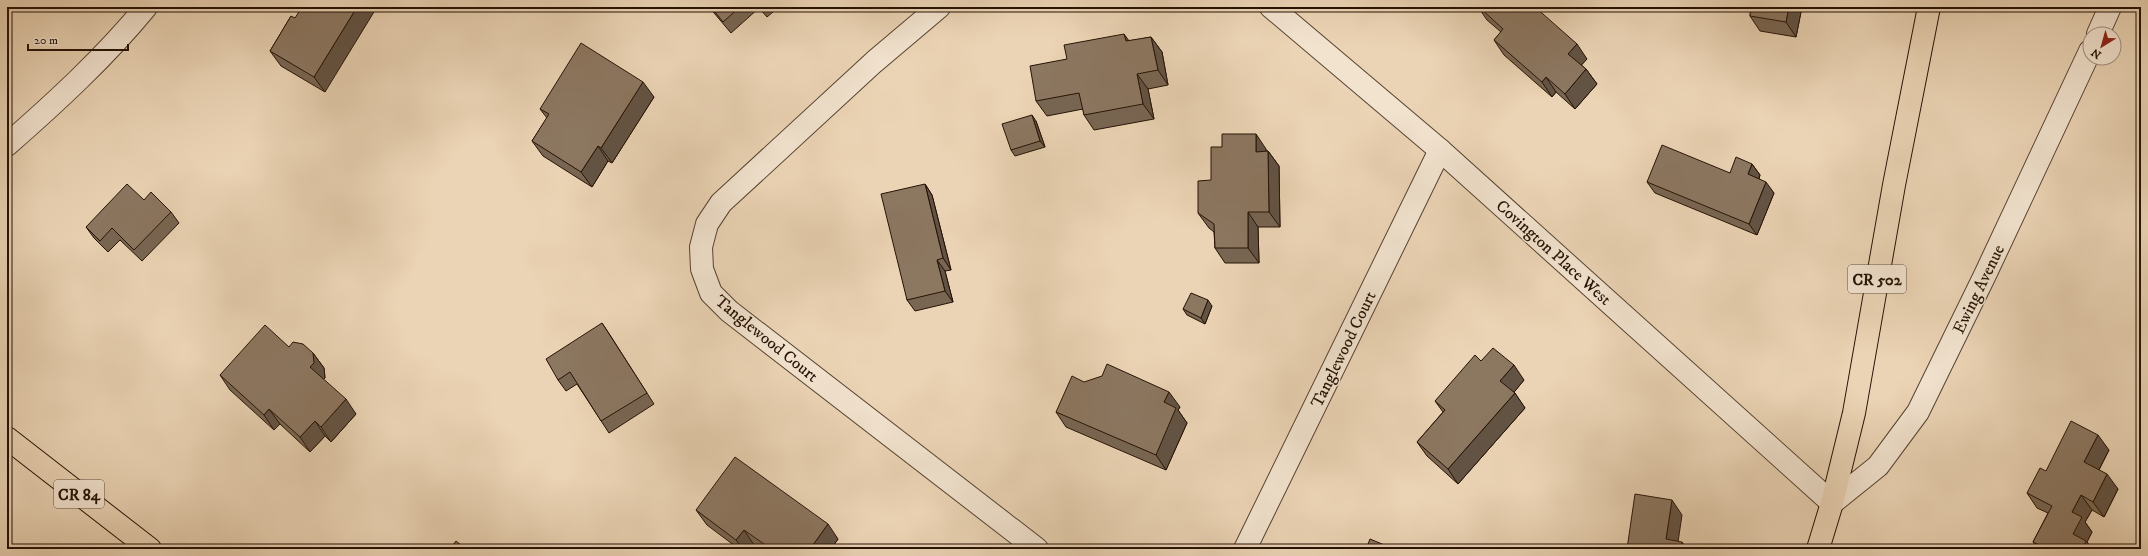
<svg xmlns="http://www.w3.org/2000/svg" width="2148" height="556" font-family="'IM FELL DW Pica',serif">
	<rect width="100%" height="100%" fill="#ebd4b5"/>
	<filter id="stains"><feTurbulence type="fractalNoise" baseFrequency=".005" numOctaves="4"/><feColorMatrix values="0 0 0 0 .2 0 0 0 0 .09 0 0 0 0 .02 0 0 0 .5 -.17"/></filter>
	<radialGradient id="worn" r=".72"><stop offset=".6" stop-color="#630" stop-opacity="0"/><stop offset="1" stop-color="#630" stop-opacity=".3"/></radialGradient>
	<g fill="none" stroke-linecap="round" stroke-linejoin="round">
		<g stroke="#564231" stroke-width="24">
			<g id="minor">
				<polyline points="939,7 874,62 721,203 707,224 701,247 702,269 711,293 729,311 1037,549"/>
				<polyline points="1271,7 1440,150 1832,503 1878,466 1918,412 1985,275 2090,51"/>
				<polyline points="2098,34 2110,7"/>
				<path d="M7 145C56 102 104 58 146 7"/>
				<polyline points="1245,549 1440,150"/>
			</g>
		</g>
		<g stroke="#251205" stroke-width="24">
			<g id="primary">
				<polyline points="7,438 150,549"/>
				<polyline points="1818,549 1832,503 1854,413 1894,185 1929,7"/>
			</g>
		</g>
		<use href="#minor" stroke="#f2e3cf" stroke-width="22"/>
		<use href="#primary" stroke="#ebd4b5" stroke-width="22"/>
	</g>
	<g fill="#786653" stroke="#251205">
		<polygon points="709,7 779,7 767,17 759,8 731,33"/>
		<polygon points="1478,7 1535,7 1587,59 1581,65 1586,69 1597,84 1575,109 1556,92 1552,97 1504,55 1494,40 1501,32 1487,20"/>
		<polygon points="1751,7 1802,7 1796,37 1760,31 1750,16"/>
		<polygon points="291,16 325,92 281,66 270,51"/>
		<polygon points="1151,37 1162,52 1168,85 1148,89 1154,119 1094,130 1084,115 1083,109 1047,116 1036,101 1067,59 1129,41"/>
		<polygon points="654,97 612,163 608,161 592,187 543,156 532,141 547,118 540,109"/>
		<polygon points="1036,121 1045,147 1015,156 1011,150"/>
		<polygon points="1266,149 1266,151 1268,151 1279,166 1280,227 1258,227 1259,263 1225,263 1215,248 1214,232 1209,228 1198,213"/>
		<polygon points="1752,164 1760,175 1759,179 1774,193 1757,235 1655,193 1647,182 1730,173"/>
		<polygon points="925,184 932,195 951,270 945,271 953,302 915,311 907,300"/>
		<polygon points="144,200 171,212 179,223 142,261 120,240 108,252 94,238 86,227"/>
		<polygon points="1212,306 1205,324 1187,315 1183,309"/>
		<polygon points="602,323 610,335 654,404 609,433 577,384 566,391 558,380"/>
		<polygon points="289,347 313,353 324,368 325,378 323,379 356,414 331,442 325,436 310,452 280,424 274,430 230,390 220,375"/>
		<polygon points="1481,361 1524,380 1514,392 1525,408 1458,484 1427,456 1417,442 1443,412 1435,401"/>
		<polygon points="1180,407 1178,410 1187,423 1166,470 1066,427 1056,412"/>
		<polygon points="2109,450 2099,470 2118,489 2104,517 2092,510 2085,522 2092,532 2087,542 2092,549 2038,549 2033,542 2048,513 2037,508 2027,493 2046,471"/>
		<polygon points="696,510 838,539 831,549 761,549 754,545 751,549 739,549 707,525"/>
	</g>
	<g fill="#625344" stroke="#251205">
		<polygon points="357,7 377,7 325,92 314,77"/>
		<polygon points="1789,7 1802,7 1796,37 1786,22"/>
		<polygon points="1124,34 1135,49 1126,41"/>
		<polygon points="1151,37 1162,52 1168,85 1158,70"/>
		<polygon points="1577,44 1587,59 1578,69 1568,54"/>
		<polygon points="1586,69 1597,84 1575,109 1565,94"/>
		<polygon points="1137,74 1148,89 1154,119 1143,104"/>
		<polygon points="1546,77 1556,92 1552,97 1542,82"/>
		<polygon points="643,82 654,97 612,163 601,148"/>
		<polygon points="1032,115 1036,121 1045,147 1040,141"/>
		<polygon points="1256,134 1266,149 1266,167 1256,152"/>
		<polygon points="598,146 608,161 592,187 581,172"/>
		<polygon points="1268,151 1279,166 1280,227 1269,212"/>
		<polygon points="1752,164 1760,175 1756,186 1748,174"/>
		<polygon points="1766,182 1774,193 1757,235 1749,224"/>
		<polygon points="925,184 932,195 951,270 943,258"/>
		<polygon points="1248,212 1258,227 1259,263 1248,248"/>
		<polygon points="937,260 945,271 953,302 945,291"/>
		<polygon points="1208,300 1212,306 1205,324 1201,318"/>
		<polygon points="313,353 324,368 325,378 321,382 310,367"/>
		<polygon points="1514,365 1524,380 1511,396 1500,381"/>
		<polygon points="1169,392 1180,407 1178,410 1187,423 1166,470 1156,455 1164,402"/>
		<polygon points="1515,393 1525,408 1458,484 1448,469"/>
		<polygon points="346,399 356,414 331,442 321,427"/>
		<polygon points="269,409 280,424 274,430 264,415"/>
		<polygon points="315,421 325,436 310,452 300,437"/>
		<polygon points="2098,435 2109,450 2095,477 2084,462"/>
		<polygon points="2107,474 2118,489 2104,517 2093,502"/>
		<polygon points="2081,495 2092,510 2085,522 2092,532 2087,542 2092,549 2082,549 2073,534 2072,512"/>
		<polygon points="1672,500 1682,515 1677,549 1666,539"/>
		<polygon points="828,524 838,539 831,549 810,549"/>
		<polygon points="744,530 754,545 751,549 743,549 736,540"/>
		<polygon points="1682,542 1687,549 1681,549"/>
	</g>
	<g fill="#8c7761" stroke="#251205">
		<polygon points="302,7 357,7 314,77 270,51 291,16 295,18"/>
		<polygon points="711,7 740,7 723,22"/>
		<polygon points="1479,7 1535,7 1577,44 1568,54 1586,69 1565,94 1546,77 1542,82 1494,40 1503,29"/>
		<polygon points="1751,7 1789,7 1786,22 1750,16"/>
		<polygon points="1124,34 1126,41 1151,37 1158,70 1137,74 1143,104 1084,115 1079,93 1036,101 1030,66 1067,59 1064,45"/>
		<polygon points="581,43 643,82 601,148 598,146 581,172 532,141 549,114 540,109"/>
		<polygon points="1032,115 1040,141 1011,150 1002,124"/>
		<polygon points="1222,134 1256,134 1256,152 1268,151 1269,212 1248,212 1248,248 1215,248 1214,224 1198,213 1198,181 1211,180 1211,147 1222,147"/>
		<polygon points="1662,145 1730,173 1736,157 1752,164 1748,174 1766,182 1749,224 1647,182"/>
		<polygon points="127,184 144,200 151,192 171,212 134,250 112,228 100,241 86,227"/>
		<polygon points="925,184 943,258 937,260 945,291 907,300 881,194"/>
		<polygon points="1191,293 1208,300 1201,318 1183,309"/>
		<polygon points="602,323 647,393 601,421 570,372 558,380 546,359"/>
		<polygon points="265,325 289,347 293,342 303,344 313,353 314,363 310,367 346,399 321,427 315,421 300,437 269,409 264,415 220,375"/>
		<polygon points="1493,348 1514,365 1500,381 1515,393 1448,469 1417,442 1445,410 1435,401 1475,355 1481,361"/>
		<polygon points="1107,364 1169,392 1164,402 1176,408 1156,455 1056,412 1072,376 1084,382 1102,376"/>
		<polygon points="2071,421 2098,435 2084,462 2107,474 2093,502 2081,495 2072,512 2082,517 2073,534 2086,541 2082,549 2047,549 2033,542 2052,506 2027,493 2040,468 2046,471"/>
		<polygon points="735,457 828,524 810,549 771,549 744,530 736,540 696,510"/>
		<polygon points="1635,494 1672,500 1666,539 1682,542 1681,549 1627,549"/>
		<polygon points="1370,539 1394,549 1366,549"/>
		<polygon points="456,541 466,549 450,549"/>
	</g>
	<g text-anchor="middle" stroke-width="3" stroke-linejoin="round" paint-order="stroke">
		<g fill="#f2e3cf" stroke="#625142" stroke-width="1">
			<rect x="1848" y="265" width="58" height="28" rx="3"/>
			<rect x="54" y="480" width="50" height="28" rx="3"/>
		</g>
		<g font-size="16" font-weight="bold" fill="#251205">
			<text x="1877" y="285">CR 502</text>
			<text x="79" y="500">CR 84</text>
		</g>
		<g font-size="17" fill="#251205" stroke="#f2e3cf">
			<text transform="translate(1554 252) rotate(42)" y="6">Covington Place West</text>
			<text transform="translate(1978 289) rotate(-64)" y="6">Ewing Avenue</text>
			<text transform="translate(767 338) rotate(39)" y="6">Tanglewood Court</text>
			<text transform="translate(1343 349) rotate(-64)" y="6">Tanglewood Court</text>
		</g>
	</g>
	<rect width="2148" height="556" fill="none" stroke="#ebd4b5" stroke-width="24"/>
	<rect x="8" y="8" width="2132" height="540" fill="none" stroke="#251205" stroke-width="2"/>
	<rect x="12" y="12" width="2124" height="532" fill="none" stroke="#251205"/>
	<g transform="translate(2102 46) rotate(217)"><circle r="19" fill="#f2e3cf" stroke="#a08f7e"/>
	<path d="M0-3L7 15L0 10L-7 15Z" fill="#8f2418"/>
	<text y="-6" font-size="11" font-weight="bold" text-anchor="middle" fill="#251205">N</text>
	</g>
	<path d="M28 44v6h100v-6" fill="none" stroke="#251205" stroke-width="2"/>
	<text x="34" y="44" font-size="12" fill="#251205" stroke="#f2e3cf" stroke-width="3" paint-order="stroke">20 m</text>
	<rect width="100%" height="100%" filter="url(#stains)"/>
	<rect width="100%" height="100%" fill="url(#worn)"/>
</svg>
